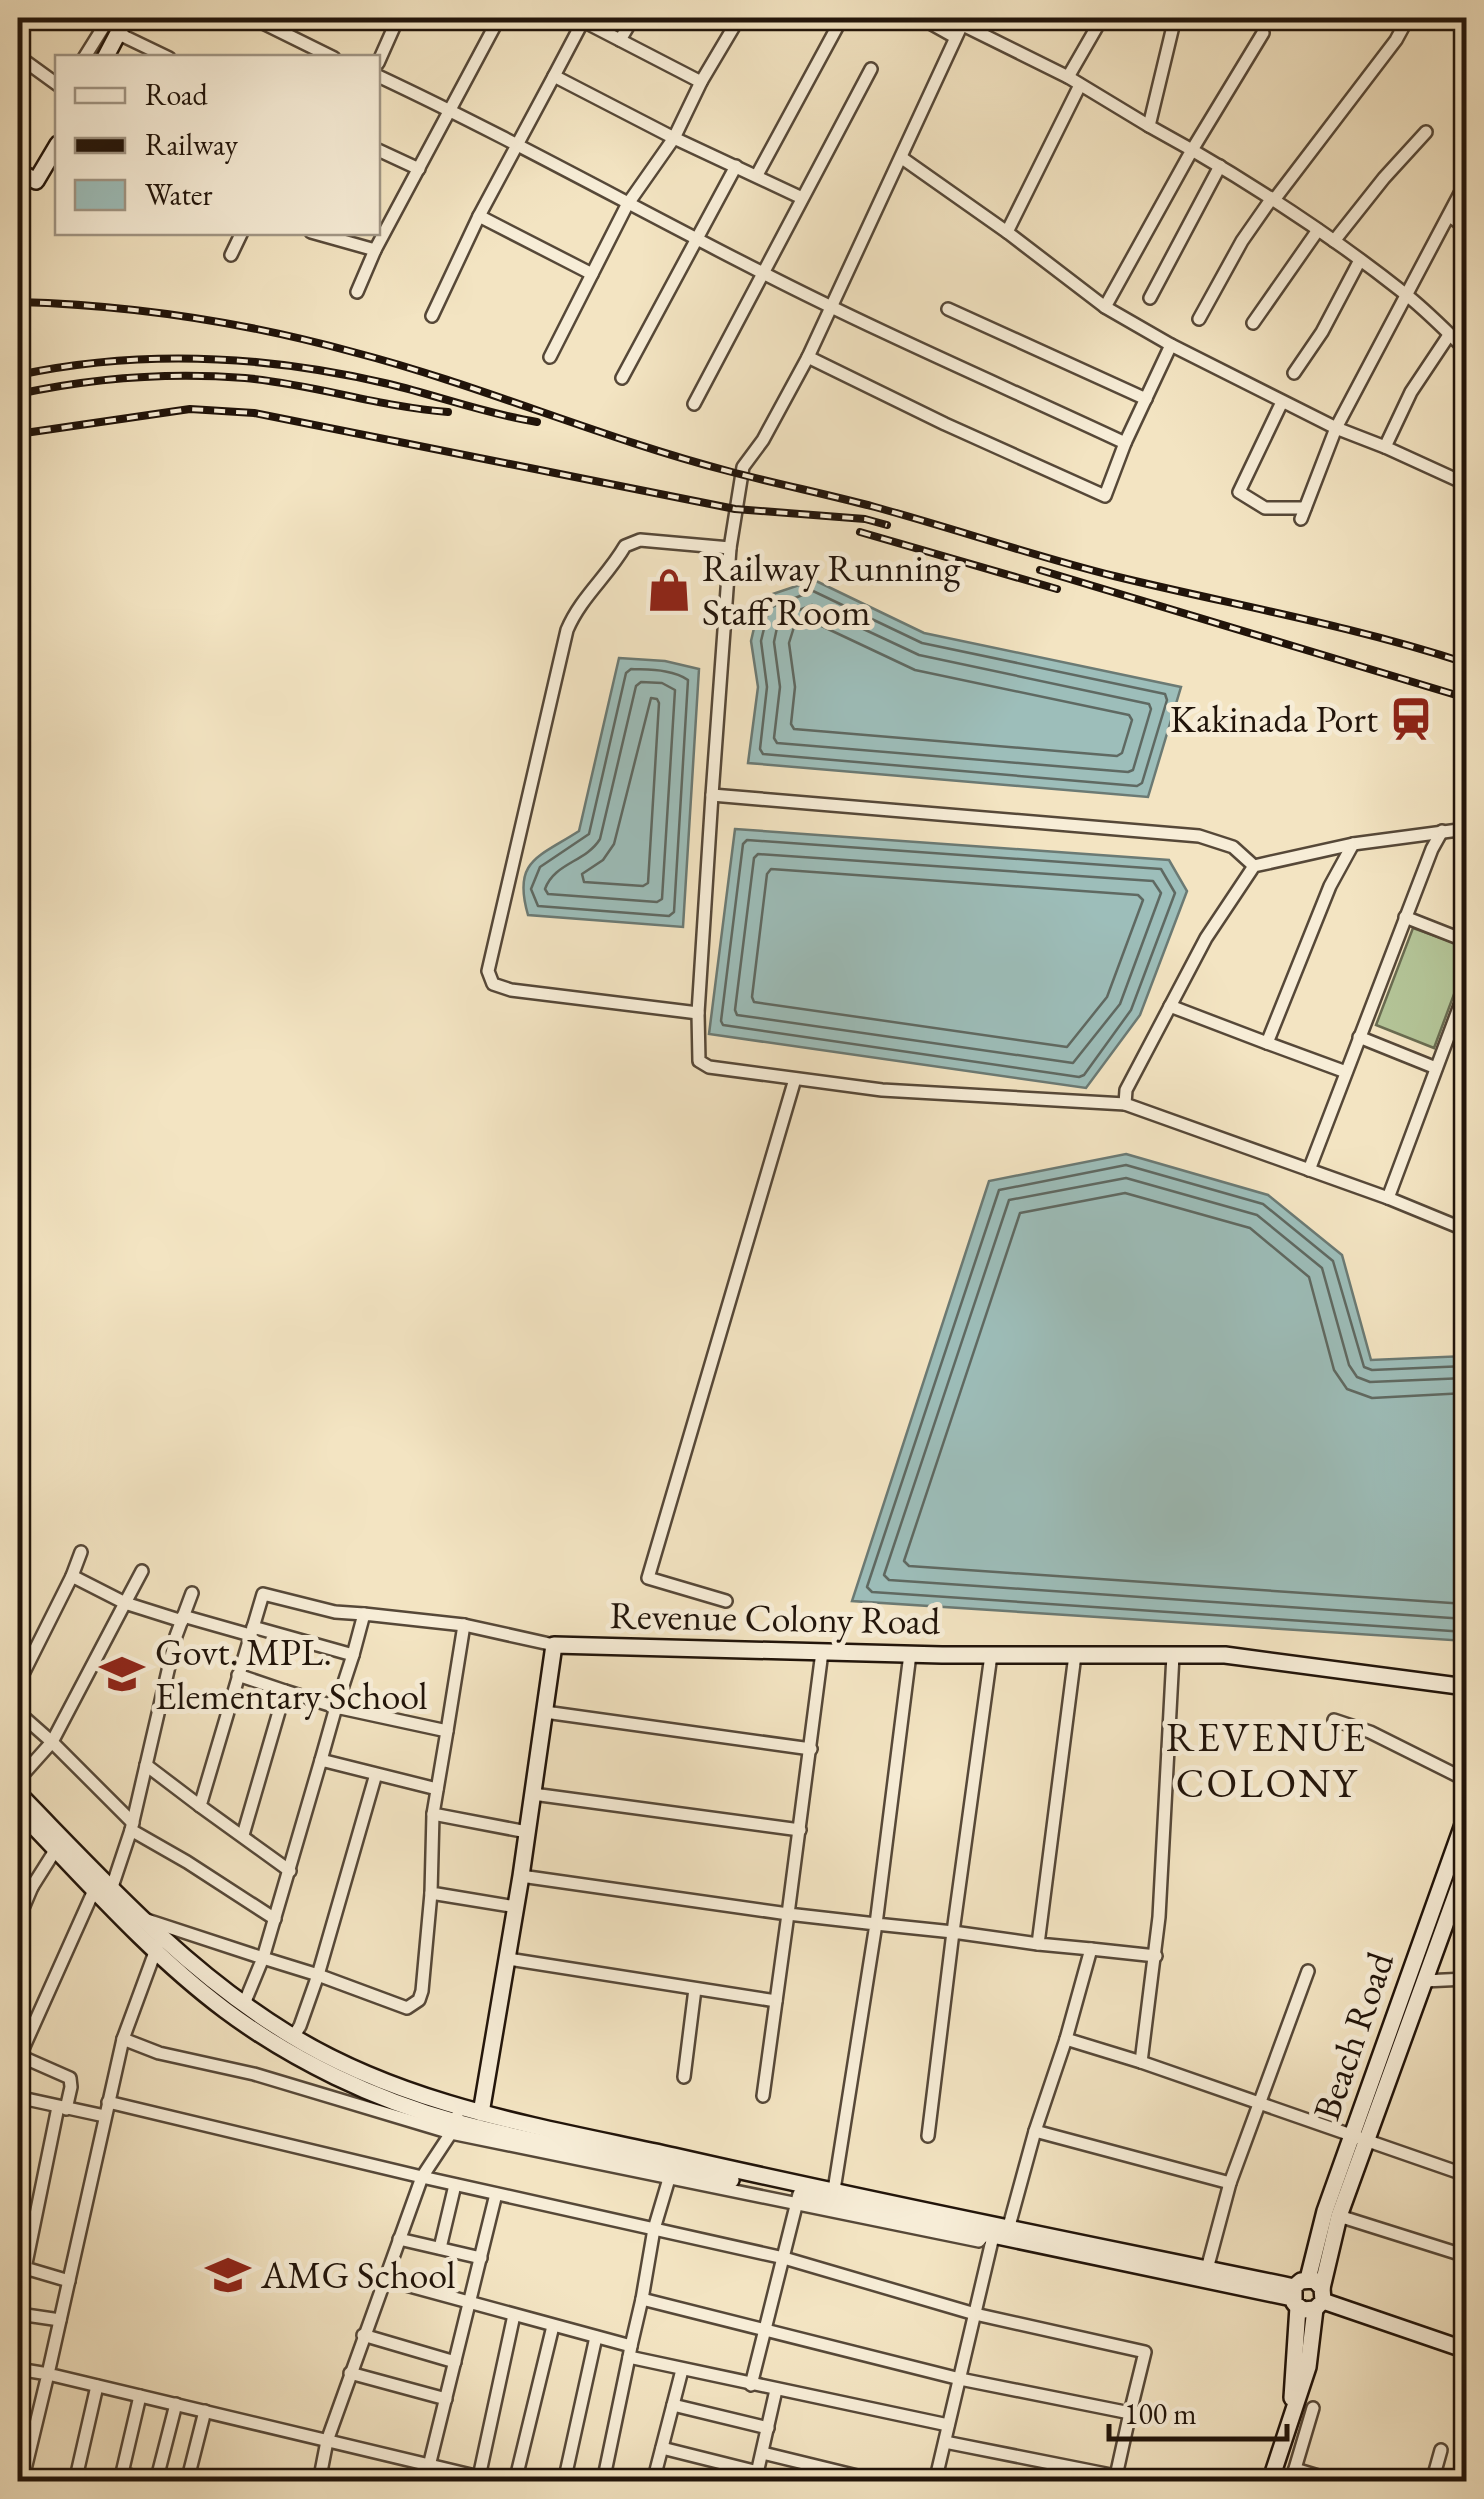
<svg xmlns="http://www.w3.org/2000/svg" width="1484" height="2499" font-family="'EB Garamond',serif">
	<rect width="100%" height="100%" fill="#f3e4c2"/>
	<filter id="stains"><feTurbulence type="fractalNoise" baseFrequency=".002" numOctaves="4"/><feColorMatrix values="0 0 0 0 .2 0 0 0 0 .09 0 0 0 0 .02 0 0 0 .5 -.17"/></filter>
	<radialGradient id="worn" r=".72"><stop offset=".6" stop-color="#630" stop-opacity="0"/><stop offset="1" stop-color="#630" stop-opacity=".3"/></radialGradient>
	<polygon fill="#b4c598" stroke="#6a6c51" stroke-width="2.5" points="1413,928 1466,947 1466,962 1434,1048 1376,1025"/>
	<g fill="#9dbeba" stroke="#6b7a74" stroke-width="2.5">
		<polygon points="814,580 924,633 1181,687 1148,797 748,763 758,687 751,641 761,598"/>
		<path d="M619 658 665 661 699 669 683 927 528 915C512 860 539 857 579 831Z"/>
		<polygon points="735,829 1169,860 1187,891 1140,1015 1086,1088 709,1034"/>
		<polygon points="1126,1154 1268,1195 1342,1255 1371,1360 1466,1356 1466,1641 852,1601 989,1181"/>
	</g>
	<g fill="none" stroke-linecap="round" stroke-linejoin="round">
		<g stroke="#5f6962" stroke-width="2.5">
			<polygon points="813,591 922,643 1165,694 1167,700 1142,783 1137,786 763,754 760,749 767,687 761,641 769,608"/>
			<polygon points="812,605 919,655 1149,704 1151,709 1133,770 1128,772 777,743 774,738 780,687 774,642 779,618"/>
			<polygon points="811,621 915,670 1129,715 1132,720 1122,753 1117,756 794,729 791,724 795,687 789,643 794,627"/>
			<path d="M631 669C650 670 673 669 688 680L674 912 669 916 538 906 531 889 540 867 589 834 626 673Z"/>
			<path d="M641 682 662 683 675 690 662 899 657 902 548 894 545 889C554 863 586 862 600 839L636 686Z"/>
			<polygon points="651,698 657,699 659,703 648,883 643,886 584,882 582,874 603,860 614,844"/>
			<polygon points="747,840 1161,869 1175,893 1131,1010 1084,1075 1079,1077 723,1025 721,1021 743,844"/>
			<polygon points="758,854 1153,881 1161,893 1120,1004 1073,1063 737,1015 735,1010 754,858"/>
			<polygon points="771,869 1138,895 1143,900 1107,997 1067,1047 754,1002 752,997 767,874"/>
			<polyline points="1466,1366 1372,1370 1364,1367 1333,1261 1263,1204 1126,1165 999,1190 867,1587 872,1592 1466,1632"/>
			<polyline points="1466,1378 1370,1382 1357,1377 1349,1365 1322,1268 1257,1215 1126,1178 1009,1200 884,1575 889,1580 1466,1619"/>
			<polyline points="1466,1393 1372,1398 1347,1389 1334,1370 1309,1277 1250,1228 1125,1193 1020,1213 904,1561 909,1566 1466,1604"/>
		</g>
		<g stroke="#564838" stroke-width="16">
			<g id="street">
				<polyline points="253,18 334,58"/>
				<polyline points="921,18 955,37"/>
				<polyline points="965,18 808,357 763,440 743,467 730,548 712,795 698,1013 699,1061 709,1067 882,1090 1125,1104"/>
				<polyline points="1175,18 1149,126 1192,150 1105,307 1171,345 1336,428 1301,519"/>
				<polyline points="961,24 1068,77 1149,126"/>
				<polyline points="117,33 169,58"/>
				<path d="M1263 33 1192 150C1266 193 1337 240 1404 293 1426 310 1446 331 1466 350"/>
				<polyline points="620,40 633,18"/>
				<polyline points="18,56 58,85"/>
				<polyline points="84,58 109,18"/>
				<polyline points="378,63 398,18"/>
				<path d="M378 76C508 137 633 207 761 272 880 333 1003 386 1125 443"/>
				<polyline points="1068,77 1102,18"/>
				<polyline points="701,82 739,18"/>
				<polyline points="378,150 419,169"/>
				<polyline points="902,158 1007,232 1105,307"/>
				<polyline points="757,175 842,18"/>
				<polyline points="1274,200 1396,40 1408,18"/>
				<polyline points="479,216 592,274"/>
				<polyline points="1449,216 1466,227"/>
				<polyline points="311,232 375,250"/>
				<polyline points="1007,232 1080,85"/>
				<polyline points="1334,241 1384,178 1426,132"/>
				<polyline points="231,255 242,232"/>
				<polyline points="357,292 375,250 499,18"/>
				<polyline points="1150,298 1220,166"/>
				<polyline points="948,309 1146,399"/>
				<polyline points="432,316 479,216 554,76 674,138 802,198"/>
				<polyline points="1199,319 1242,241 1272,198"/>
				<polyline points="1253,323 1318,230"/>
				<polyline points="1449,335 1411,392 1385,447 1466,484"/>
				<polyline points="550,357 627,205 674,138 701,82 583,21 554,76"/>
				<polyline points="808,357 945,424 1105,496 1125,443 1171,345"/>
				<polyline points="1294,373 1322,332 1360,260"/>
				<polyline points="622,378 736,166"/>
				<polyline points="1282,402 1239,492 1265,508 1305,508"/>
				<polyline points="694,404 871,69"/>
				<polyline points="1385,447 1336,428 1466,182"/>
				<polyline points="712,795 1199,836 1233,847 1254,866"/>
				<polyline points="1466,829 1353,844 1254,866 1206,938 1126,1090 1125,1104 1388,1198 1466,1230"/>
				<polyline points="1405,917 1466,941"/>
				<polyline points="1170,1006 1267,1043 1330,886 1353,844"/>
				<path d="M698 1013 511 990 493 984 488 971 567 630C581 597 607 577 625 546L640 540 730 548"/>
				<polyline points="1359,1037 1436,1068"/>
				<polyline points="1267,1043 1346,1072"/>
				<polyline points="1309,1170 1432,849 1442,831"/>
				<polyline points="1388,1198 1466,989"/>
				<polyline points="72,1576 81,1552"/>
				<polyline points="726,1601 648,1578 795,1079"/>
				<polyline points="183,1616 250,1635"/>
				<polyline points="253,1627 353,1655 336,1707 447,1731 433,1814 527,1832"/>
				<polyline points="822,1652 788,1914 876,1924 834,2190"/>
				<polyline points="910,1654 876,1924 953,1932 991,1655"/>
				<polyline points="353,1655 364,1614 464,1625 554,1645"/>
				<polyline points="1075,1655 1038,1944 1091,1949"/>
				<polyline points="1173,1655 1159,1917 1141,2062 1466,2175"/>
				<polyline points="238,1675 285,1691 243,1835"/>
				<polyline points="18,1684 72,1576 125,1603 142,1571"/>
				<polyline points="285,1691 336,1707 321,1760"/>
				<polyline points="18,1712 52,1742 18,1780"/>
				<polyline points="545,1712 811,1749"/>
				<polyline points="1334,1720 1370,1732 1466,1780"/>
				<polyline points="447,1731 464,1625"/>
				<polyline points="146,1765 200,1806"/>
				<polyline points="376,1774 318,1975 263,1958 321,1760 437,1789"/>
				<polyline points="533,1794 800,1830"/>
				<polyline points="433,1814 431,1893 516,1907"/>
				<polyline points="133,1823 52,1742 125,1603 182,1621"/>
				<polyline points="131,1830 176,1636 192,1593"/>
				<polyline points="290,1871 200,1806 263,1594 335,1612 364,1614"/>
				<polyline points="18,1875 32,1887"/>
				<polyline points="521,1876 788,1914 763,2096"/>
				<polyline points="112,1887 131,1830 187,1862 275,1919"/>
				<polyline points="18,1920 32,1887 56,1849"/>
				<polyline points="147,1920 263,1958 244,2004"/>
				<polyline points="158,1944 123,2039 48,2374 471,2475 469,2482"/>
				<polyline points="508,1959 776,2001"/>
				<polyline points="1424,1981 1466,1979"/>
				<polyline points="293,2037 300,2026 318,1975 407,2008 419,2000 422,1991 431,1893"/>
				<polyline points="123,2039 159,2053 254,2074 451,2133 979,2241 986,2233"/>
				<polyline points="20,2056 70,2078 71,2087 66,2109"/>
				<polyline points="18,2060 95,1888"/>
				<polyline points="1141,2062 1066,2039 1091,1949 1156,1956"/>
				<polyline points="684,2077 695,1989"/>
				<polyline points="108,2102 422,2177 327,2441 319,2482"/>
				<polyline points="18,2116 22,2098 105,2116"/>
				<polyline points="457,2116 451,2133 422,2177 784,2258 975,2314 1145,2352 1130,2413 960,2379 642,2299 631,2346"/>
				<polyline points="1035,2131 1066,2039"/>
				<polyline points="928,2136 953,1932 1038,1944"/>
				<polyline points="1339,2216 1466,2256"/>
				<polyline points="1009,2226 1035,2131 1230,2183"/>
				<polyline points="399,2239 481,2258"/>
				<polyline points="440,2248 455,2185"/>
				<polyline points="25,2268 69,2281"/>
				<polyline points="1207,2269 1230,2183 1308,1971"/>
				<polyline points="384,2279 631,2346 629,2357 948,2425"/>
				<polyline points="18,2282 22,2283 58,2107"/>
				<polyline points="642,2299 654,2229 671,2172"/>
				<polyline points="18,2317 26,2315 60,2320"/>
				<polyline points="363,2335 455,2362"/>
				<polyline points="18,2369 48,2374 22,2482"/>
				<polyline points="350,2373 446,2399"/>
				<polyline points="751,2385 799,2194"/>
				<polyline points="140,2396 122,2473 152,2482"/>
				<polyline points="673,2405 768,2428"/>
				<polyline points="945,2442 1116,2476 1130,2413"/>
				<polyline points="662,2448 758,2472"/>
				<polyline points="763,2453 882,2482"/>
				<polyline points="429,2466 496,2194"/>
				<polyline points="1295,2469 1338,2482"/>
				<polyline points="475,2476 496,2482"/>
				<polyline points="479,2477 514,2315"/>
				<polyline points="75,2482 97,2386"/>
				<polyline points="156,2482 176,2404"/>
				<polyline points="187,2482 205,2411"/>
				<polyline points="515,2482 553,2326"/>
				<polyline points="564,2482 596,2337"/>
				<polyline points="603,2482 629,2357"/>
				<polyline points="653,2482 682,2370"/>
				<polyline points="755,2482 776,2390"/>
				<polyline points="935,2482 995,2228"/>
				<polyline points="1114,2482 1116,2476 1134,2482"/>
				<polyline points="1291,2482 1313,2408"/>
				<polyline points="1432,2482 1441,2450"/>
			</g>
		</g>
		<g stroke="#21140a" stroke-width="20">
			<g id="secondary">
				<polyline points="105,58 126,18"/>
				<polyline points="18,171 36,181 58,144"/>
				<path d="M18 1793C102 1879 183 1969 287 2033 404 2106 542 2127 674 2156 880 2203 1087 2244 1294 2287L1301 2281 1314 2280 1322 2288 1323 2301 1315 2309 1303 2310 1294 2303V2287"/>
				<path d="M18 1810C84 1878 149 1953 225 2010 292 2060 375 2100 456 2122 546 2146 640 2161 731 2180"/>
				<polyline points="481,2113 521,1876 554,1645 942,1655 1225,1655 1466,1687"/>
				<polyline points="807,2196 1292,2298"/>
				<polyline points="1308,2279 1325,2211 1466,1816"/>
				<polyline points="1322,2288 1339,2216 1466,1867"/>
				<polyline points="1323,2301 1466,2350"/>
				<polyline points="1292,2398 1298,2307"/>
				<polyline points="1270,2482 1308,2367 1315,2309"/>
			</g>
		</g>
		<use href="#street" stroke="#f7edd7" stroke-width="11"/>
		<use href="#secondary" stroke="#f7edd7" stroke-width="15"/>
		<g stroke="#21140a" stroke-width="8">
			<g id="rail">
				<path d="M18 302C131 305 244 322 353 352 480 385 601 438 728 471 777 484 826 494 875 507 955 529 1034 556 1114 576 1233 605 1350 625 1466 663"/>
				<path d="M18 375C141 349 266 355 389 384 439 396 486 414 537 422"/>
				<path d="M18 394C92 378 169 372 245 378 314 384 379 407 448 412"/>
				<polyline points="18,434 190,409 254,413 735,509 865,519 887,525"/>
				<polyline points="860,532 1057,589"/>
				<polyline points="1040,570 1466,698"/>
			</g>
		</g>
		<use href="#rail" stroke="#f7edd7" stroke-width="4" stroke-dasharray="11" stroke-linecap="butt"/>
	</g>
	<defs>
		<g id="shop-bare" transform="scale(3.45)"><path d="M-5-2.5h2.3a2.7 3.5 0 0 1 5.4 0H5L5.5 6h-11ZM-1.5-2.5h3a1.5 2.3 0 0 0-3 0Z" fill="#8f2418" stroke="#f7edd7" stroke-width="2.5" paint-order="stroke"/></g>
		<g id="station-bare" transform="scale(3.45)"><path d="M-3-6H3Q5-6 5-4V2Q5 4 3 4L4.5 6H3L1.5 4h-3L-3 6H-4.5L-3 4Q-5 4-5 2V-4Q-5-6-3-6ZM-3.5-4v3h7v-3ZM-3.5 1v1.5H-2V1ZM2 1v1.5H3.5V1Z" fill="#8f2418" stroke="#f7edd7" stroke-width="2.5" paint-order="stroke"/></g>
		<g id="school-bare" transform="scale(3.45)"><path d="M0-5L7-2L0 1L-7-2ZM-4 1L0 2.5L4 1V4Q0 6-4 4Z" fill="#8f2418" stroke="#f7edd7" stroke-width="2.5" paint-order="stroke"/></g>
	</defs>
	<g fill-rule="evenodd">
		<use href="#shop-bare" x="669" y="590"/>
		<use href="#station-bare" x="1411" y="719"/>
		<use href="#school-bare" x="122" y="1674"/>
		<use href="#school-bare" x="228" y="2275"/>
	</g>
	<g text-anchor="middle" stroke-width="10" stroke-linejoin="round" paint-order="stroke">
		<g font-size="38" fill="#21140a" stroke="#f7edd7" text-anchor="start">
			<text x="702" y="581">Railway Running<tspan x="702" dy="44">Staff Room</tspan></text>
			<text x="1378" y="732" text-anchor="end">Kakinada Port</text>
			<text x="155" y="1665">Govt. MPL.<tspan x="155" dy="44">Elementary School</tspan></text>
			<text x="261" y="2288">AMG School</text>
		</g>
		<g font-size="38" fill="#21140a" stroke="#f7edd7">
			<text transform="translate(775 1618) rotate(1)" y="13">Revenue Colony Road</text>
			<text transform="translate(1353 2036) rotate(-71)" y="13">Beach Road</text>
		</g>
		<g font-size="40" letter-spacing="2.5" fill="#21140a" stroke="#f7edd7">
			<text x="1267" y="1751">REVENUE<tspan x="1267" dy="46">COLONY</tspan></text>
		</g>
	</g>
	<rect width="1484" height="2499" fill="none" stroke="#f3e4c2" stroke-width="60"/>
	<rect x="20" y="20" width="1444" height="2459" fill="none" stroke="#21140a" stroke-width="5"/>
	<rect x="30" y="30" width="1424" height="2439" fill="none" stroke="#21140a" stroke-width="2.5"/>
	<rect x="55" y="55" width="325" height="180" fill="#f7edd7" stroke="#a19685" stroke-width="2.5"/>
	<rect x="75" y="88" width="50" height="15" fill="#f7edd7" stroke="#a19685" stroke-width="2.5"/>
	<text x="145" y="105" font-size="30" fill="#21140a">Road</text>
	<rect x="75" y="138" width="50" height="15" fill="#21140a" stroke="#a19685" stroke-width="2.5"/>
	<text x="145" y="155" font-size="30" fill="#21140a">Railway</text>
	<rect x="75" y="180" width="50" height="30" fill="#9dbeba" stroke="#a19685" stroke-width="2.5"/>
	<text x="145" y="205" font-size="30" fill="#21140a">Water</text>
	<path d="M1109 2424v15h178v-15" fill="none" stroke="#21140a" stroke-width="5"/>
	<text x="1124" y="2424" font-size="30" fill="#21140a" stroke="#f7edd7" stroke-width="8" paint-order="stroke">100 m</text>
	<rect width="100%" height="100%" filter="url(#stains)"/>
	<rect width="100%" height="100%" fill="url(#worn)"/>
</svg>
